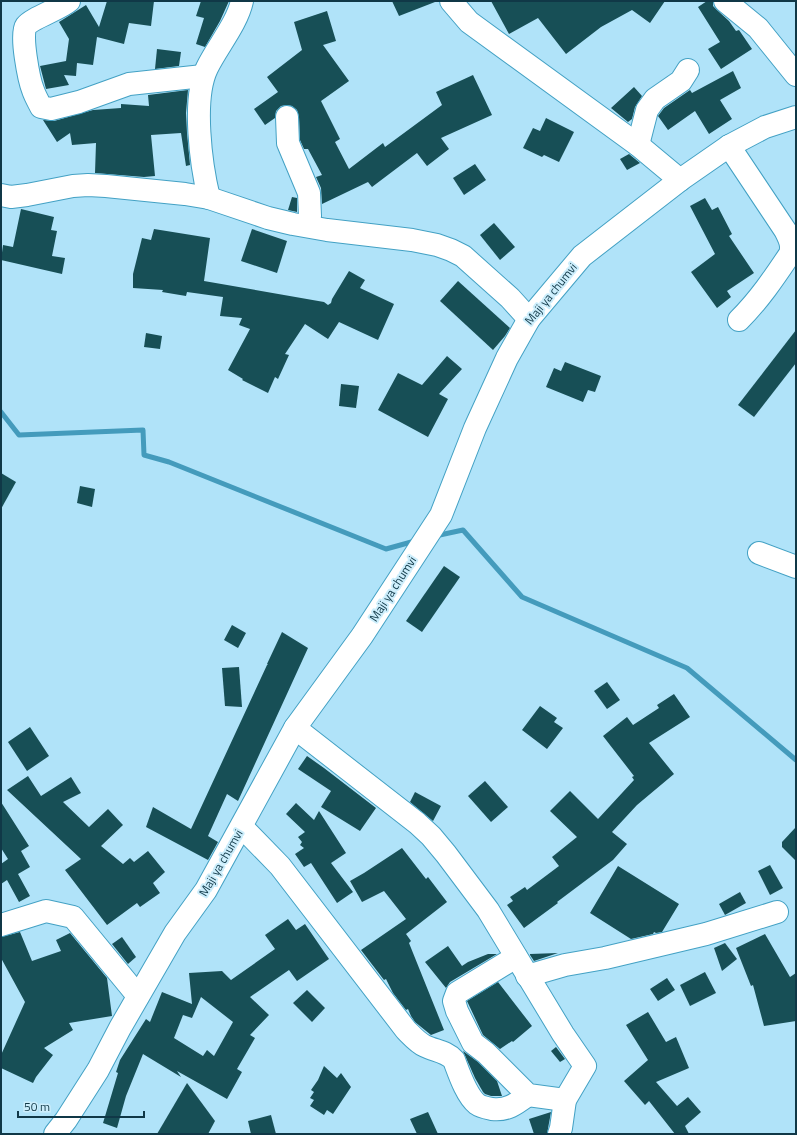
<svg xmlns="http://www.w3.org/2000/svg" width="797" height="1135" font-family="'Titillium Web',sans-serif">
	<rect width="100%" height="100%" fill="#b0e3f9"/>
	<g fill="none" stroke-linecap="round" stroke-linejoin="round">
		<g stroke="#449bbc" stroke-width="5">
			<polyline points="1,412 19,435 143,430 144,455 169,462 386,549 415,541"/>
			<polyline points="435,536 463,530 522,597 687,668 796,760"/>
		</g>
	</g>
	<g fill="#174f56" fill-rule="evenodd">
		<polygon points="107,1 154,1 151,26 129,23 124,44 97,37 93,65 77,63 76,76 64,75 69,85 46,89 40,66 66,61 69,39 59,22 86,5 99,27"/>
		<polygon points="201,1 229,1 220,21 205,47 196,44 204,18 196,16"/>
		<polygon points="392,1 435,1 435,2 399,16"/>
		<polygon points="491,1 665,1 650,23 632,10 601,27 566,54 538,18 509,34"/>
		<polygon points="707,1 713,1 713,6 717,10 729,21 736,31 739,30 752,49 721,69 708,49 720,42 698,7"/>
		<polygon points="327,11 336,41 323,45 349,81 321,101 340,139 335,142 349,169 383,143 385,147 442,105 436,92 473,75 492,115 441,138 449,149 427,166 417,153 372,187 368,182 322,204 321,188 316,177 322,175 308,149 304,149 300,140 299,117 297,110 292,106 287,105 281,106 276,111 275,118 265,125 254,109 278,92 267,77 302,50 294,22"/>
		<polygon points="157,49 181,52 179,66 155,69"/>
		<polygon points="733,71 741,88 720,100 732,119 709,134 695,111 668,130 658,116 664,108 690,90 692,93"/>
		<polygon points="634,87 642,96 635,107 632,119 628,122 611,108"/>
		<polygon points="188,90 186,113 187,133 190,165 186,166 181,133 151,135 155,176 144,177 95,173 96,143 72,145 70,133 57,142 43,120 54,121 93,110 121,108 121,104 149,106 148,95"/>
		<polygon points="546,118 574,132 559,162 544,155 542,157 523,148 533,128 540,131"/>
		<polygon points="629,154 640,163 627,170 620,159"/>
		<polygon points="475,164 486,180 464,195 453,178"/>
		<polygon points="292,197 297,198 297,212 288,210"/>
		<polygon points="705,198 712,210 718,207 732,234 729,236 754,273 727,291 731,297 717,308 691,272 715,254 690,206"/>
		<polygon points="21,209 54,217 51,230 57,231 52,256 65,258 62,274 1,260 3,245 13,247"/>
		<polygon points="494,223 515,247 500,260 480,235"/>
		<polygon points="154,229 210,238 204,281 324,302 328,305 331,303 332,299 349,271 365,280 360,288 394,304 378,340 339,322 328,339 305,324 285,354 289,355 278,379 275,377 268,393 242,380 243,379 228,370 250,329 239,325 242,318 220,316 223,297 187,292 186,296 162,292 163,290 133,288 133,274 142,238 151,240"/>
		<polygon points="252,229 287,241 277,273 241,261"/>
		<polygon points="458,281 510,328 505,336 493,350 440,301"/>
		<polygon points="796,330 796,363 754,417 738,405"/>
		<polygon points="146,333 162,336 160,349 144,347"/>
		<polygon points="447,356 462,369 439,394 448,399 428,437 378,410 398,373 422,385"/>
		<polygon points="565,362 601,376 595,392 588,390 583,402 546,387 554,368 561,371"/>
		<polygon points="341,384 359,386 356,408 339,406"/>
		<polygon points="1,473 16,482 1,509"/>
		<polygon points="80,486 95,489 92,507 77,503"/>
		<polygon points="444,566 460,577 422,632 406,621"/>
		<polygon points="232,625 246,633 238,648 224,640"/>
		<polygon points="282,632 308,648 238,801 227,794 208,836 218,842 208,860 146,827 153,807 191,829 267,665 268,664 267,664"/>
		<polygon points="239,667 242,707 225,706 222,668"/>
		<polygon points="607,682 620,700 607,709 594,691"/>
		<polygon points="674,694 690,717 649,743 674,774 637,805 612,832 627,844 613,860 557,902 558,903 524,928 507,905 513,901 510,897 525,887 527,890 559,866 552,857 577,837 550,811 570,791 598,819 634,780 632,777 634,776 603,736 627,717 633,725 659,708 657,705"/>
		<polygon points="540,706 557,718 554,722 563,728 547,749 522,730"/>
		<polygon points="30,727 49,756 27,771 8,742"/>
		<polygon points="307,756 324,768 376,808 360,831 321,807 331,791 298,769"/>
		<polygon points="28,776 41,796 71,777 81,793 63,802 89,827 108,809 123,825 101,846 123,864 130,858 134,862 148,851 165,872 153,883 160,893 140,907 137,903 107,925 65,870 81,859 7,790"/>
		<polygon points="485,781 508,807 491,822 468,796"/>
		<polygon points="415,792 441,806 433,821 410,802"/>
		<polygon points="1,802 29,846 21,851 30,867 18,874 30,896 19,902 7,880 1,884 1,864 8,859 1,848"/>
		<polygon points="296,803 314,820 319,811 346,853 331,863 353,892 337,903 311,863 304,867 295,854 304,848 300,845 302,842 298,837 305,832 286,814"/>
		<polygon points="796,827 796,861 782,847 782,842"/>
		<polygon points="402,848 426,879 428,877 447,902 406,934 411,941 409,943 444,1030 431,1035 415,1022 411,1016 408,1009 406,1010 393,993 386,979 384,980 361,950 406,919 384,891 362,902 350,881 364,873"/>
		<polygon points="770,865 783,888 770,895 758,871"/>
		<polygon points="618,866 679,904 662,932 656,933 654,932 653,934 631,939 590,913"/>
		<polygon points="740,892 746,903 725,915 719,904"/>
		<path d="M288 919 296 930 305 924 329 959 297 981 289 970 250 997 269 1015 250 1035 255 1038 237 1069 242 1072 227 1099 177 1071 181 1077 143 1054 126 1096 117 1128 103 1123 118 1073 116 1072 120 1060 146 1019 150 1022 162 992 192 1004 189 973 222 971 231 980 275 949 265 935ZM201 997 233 1022 214 1056 207 1050 203 1056 174 1038 183 1015 192 1018Z"/>
		<polygon points="20,932 32,961 61,951 56,940 70,933 107,978 112,1016 69,1023 73,1030 44,1048 53,1055 36,1077 33,1083 1,1068 1,1055 25,1002 1,958 1,937"/>
		<polygon points="765,934 790,977 796,973 796,1021 764,1026 753,985 751,986 736,948"/>
		<polygon points="122,937 136,957 128,964 112,944"/>
		<polygon points="725,943 737,959 722,971 714,948"/>
		<polygon points="448,946 462,966 468,962 488,954 497,954 450,982 446,988 425,962"/>
		<polygon points="558,953 534,961 530,955 530,954"/>
		<polygon points="705,972 716,993 690,1006 680,985"/>
		<polygon points="667,978 675,990 658,1001 650,989"/>
		<polygon points="498,982 532,1026 513,1042 512,1041 500,1049 483,1035 467,1001"/>
		<polygon points="307,990 325,1008 312,1022 293,1003"/>
		<polygon points="648,1012 666,1042 676,1037 689,1068 656,1082 677,1106 688,1097 701,1112 685,1126 689,1134 675,1134 649,1101 645,1105 624,1081 648,1060 626,1025"/>
		<polygon points="556,1047 565,1059 560,1062 551,1051"/>
		<polygon points="463,1051 478,1062 497,1081 502,1096 491,1096 485,1094 483,1092 475,1078"/>
		<polygon points="324,1066 337,1078 341,1073 351,1087 333,1114 327,1110 324,1115 310,1106 314,1100 310,1098 314,1092 311,1090 318,1080"/>
		<polygon points="187,1083 215,1121 208,1134 157,1134"/>
		<polygon points="428,1112 438,1134 417,1134 410,1119"/>
		<polygon points="551,1112 547,1134 534,1134 529,1119"/>
		<polygon points="271,1115 276,1134 251,1134 248,1121"/>
	</g>
	<g fill="none" stroke-linecap="round" stroke-linejoin="round">
		<g stroke="#43a1c4" stroke-width="24">
			<g id="minor">
				<path d="M69 1C60 9 32 18 26 26 20 34 29 80 33 90 35 96 38 101 41 107L51 109 79 102 129 84 203 76"/>
				<polyline points="451,1 469,22 638,145 680,180"/>
				<polyline points="725,1 758,28 796,75"/>
				<polyline points="287,117 288,143 309,193 310,216 308,226"/>
				<polyline points="638,145 647,110 655,99 681,81 688,70"/>
				<path d="M729 146 785 230C789 238 793 245 790 254 774 278 759 300 739 320"/>
				<polyline points="1,195 11,197 27,195 73,186 88,185 106,186 185,194 209,198 268,218 293,224 327,230 412,240 437,245 451,250 463,256 510,298 529,319"/>
				<path d="M209 198C201 165 192 99 207 68 217 47 237 24 242 1"/>
				<polyline points="759,553 796,567"/>
				<polyline points="295,728 417,823 431,836 446,854 488,910 563,1034 585,1066 565,1100 561,1128 559,1134"/>
				<path d="M242 827 280 866 406 1030C412 1036 418 1043 425 1046 435 1051 446 1051 454 1060 459 1073 466 1095 477 1104 481 1107 487 1108 492 1109 507 1111 516 1104 528 1095"/>
				<polyline points="1,925 46,911 73,917 138,996"/>
				<polyline points="516,957 457,993 454,1001 457,1011 473,1043 486,1053 528,1095 565,1100"/>
				<polyline points="527,976 565,965 605,958 706,934 777,912"/>
				<polyline points="55,1134 66,1120 98,1070 120,1028 175,933 206,890 295,728 362,636 441,515 475,428 507,358 529,319 582,256 680,180 729,146 765,127 796,117"/>
			</g>
		</g>
		<use href="#minor" stroke="#fff" stroke-width="22"/>
	</g>
	<g text-anchor="middle" stroke-width="4" stroke-linejoin="round" paint-order="stroke">
		<g font-size="12" fill="#103847" stroke="#cceefc">
			<text transform="translate(551 294) rotate(-51)" y="4">Maji ya chumvi</text>
			<text transform="translate(393 589) rotate(-57)" y="4">Maji ya chumvi</text>
			<text transform="translate(221 863) rotate(-60)" y="4">Maji ya chumvi</text>
		</g>
	</g>
	<rect width="797" height="1135" fill="none" stroke="#103847" stroke-width="4"/>
	<path d="M18 1111v6h126v-6" fill="none" stroke="#103847" stroke-width="2"/>
	<text x="24" y="1111" font-size="12" fill="#103847" stroke="#cceefc" stroke-width="3" paint-order="stroke">50 m</text>
</svg>
